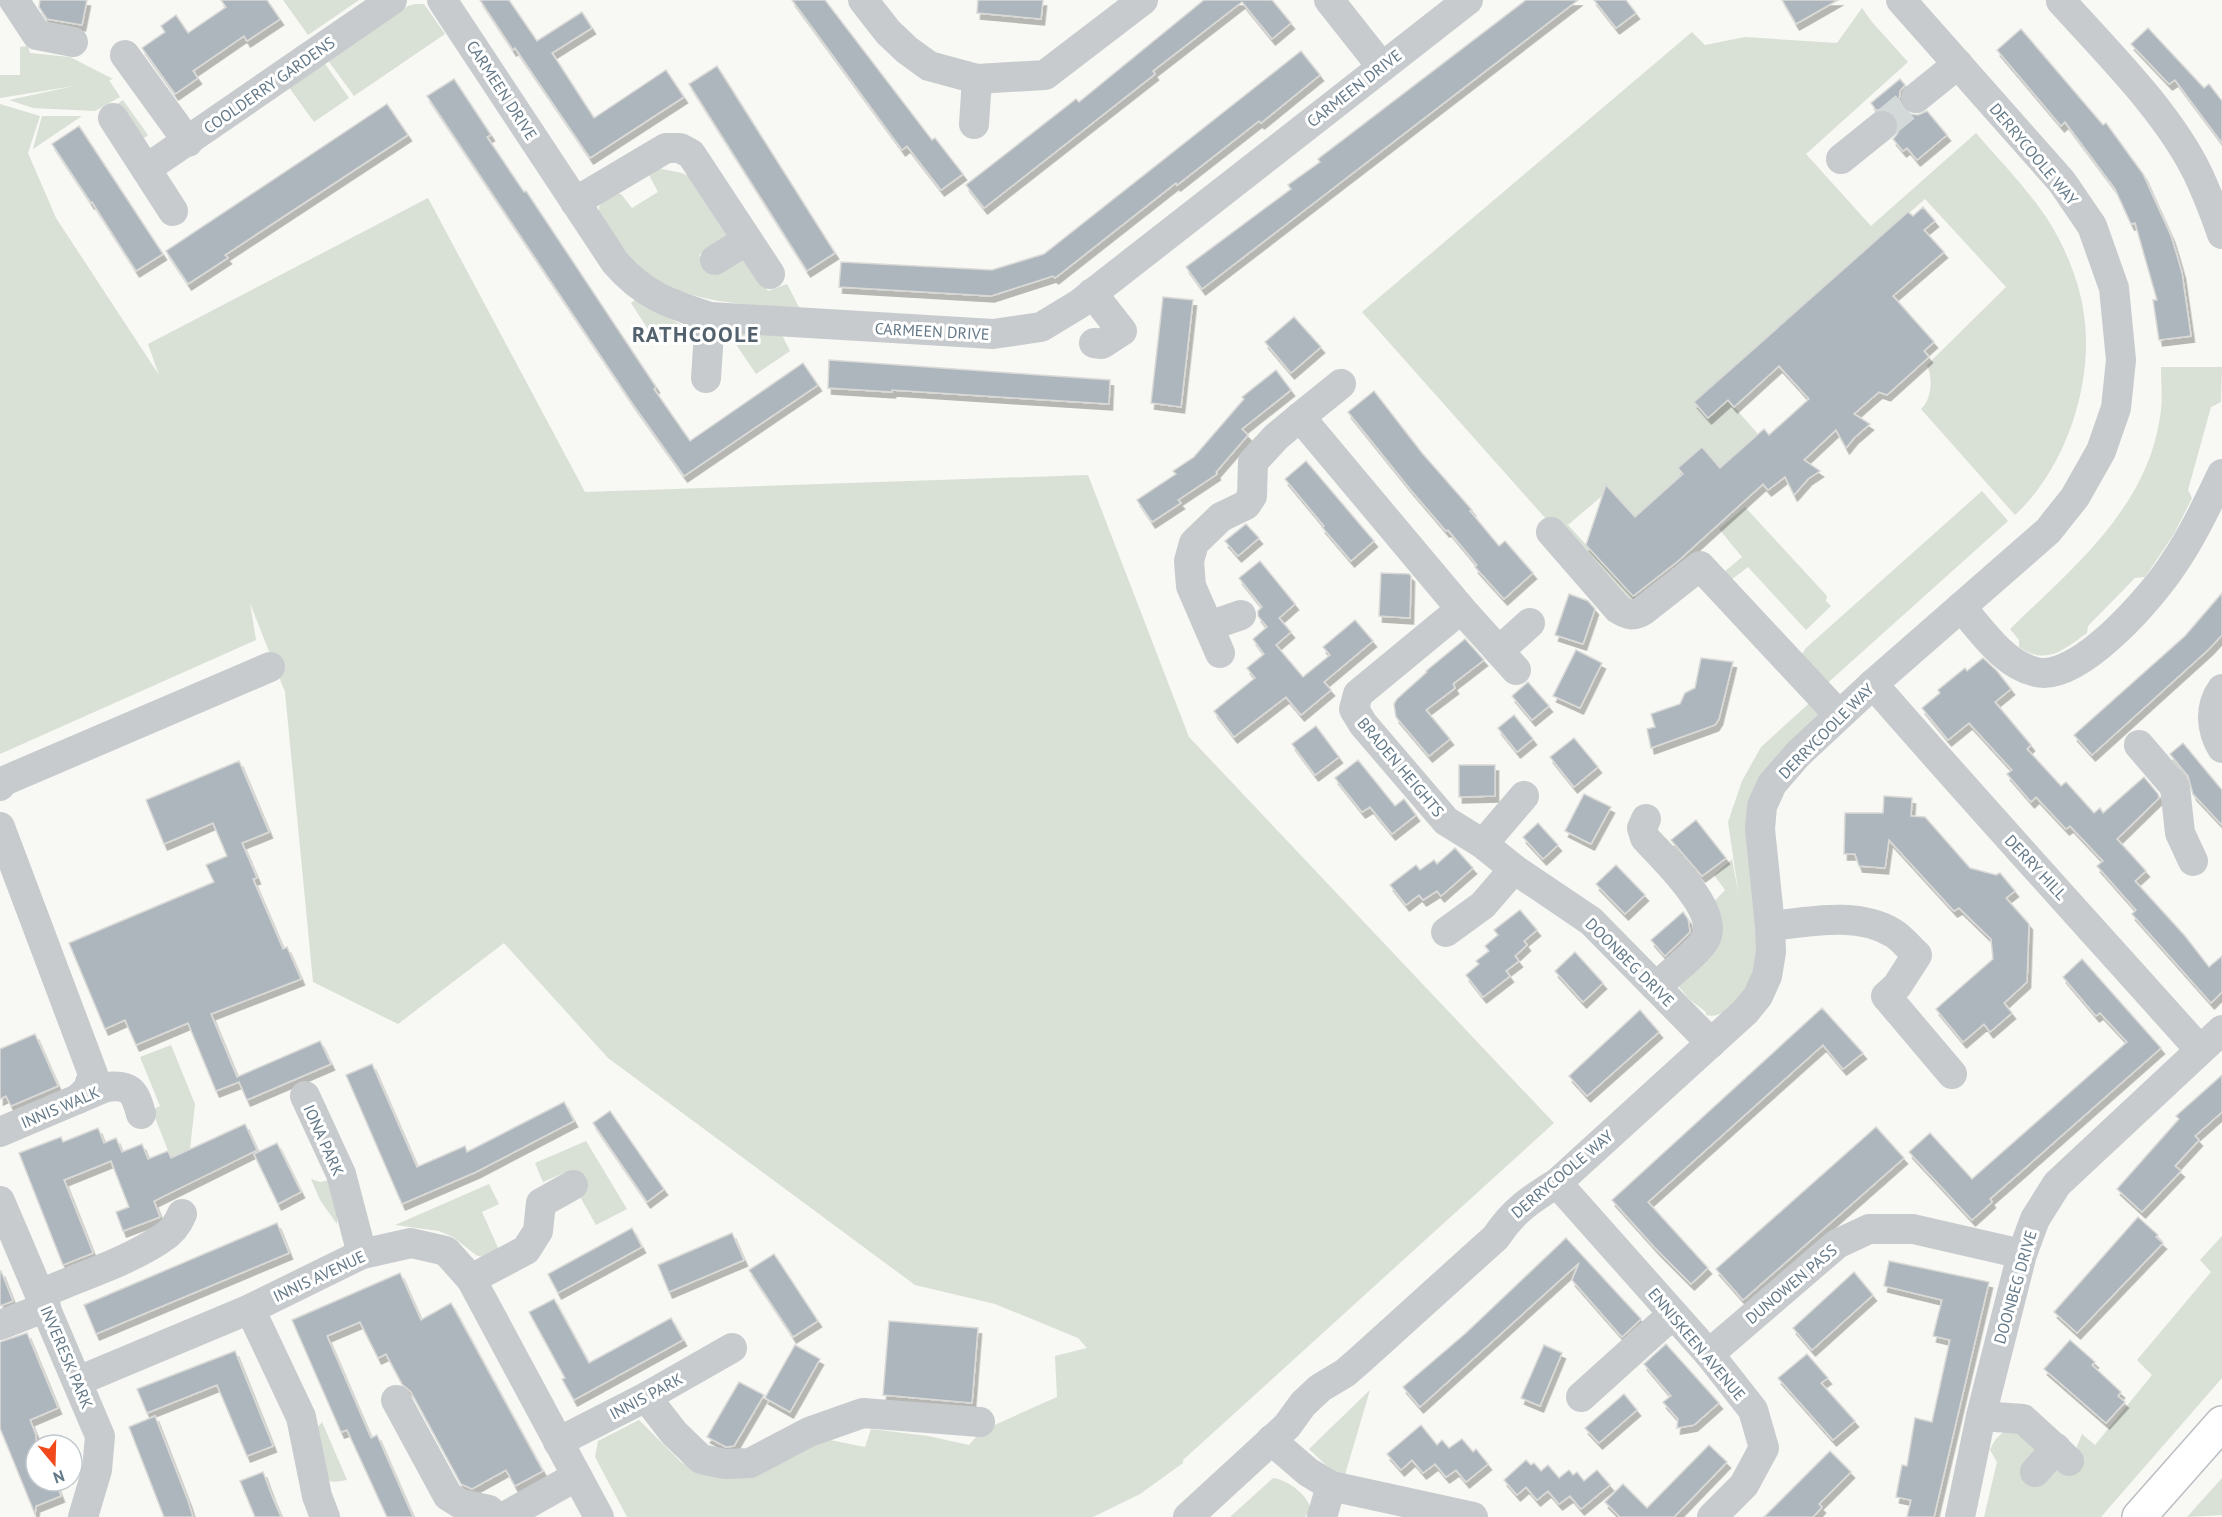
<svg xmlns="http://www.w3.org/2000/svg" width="2222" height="1517" font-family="'PT Sans',sans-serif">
	<defs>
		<filter id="shadow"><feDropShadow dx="3.5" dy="6" stdDeviation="0" flood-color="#0004"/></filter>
	</defs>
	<rect width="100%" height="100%" fill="#f8f8f4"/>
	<g fill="#d9e0d5">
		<polygon points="283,0 359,0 308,35"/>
		<polygon points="415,4 424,4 445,34 354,96 327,59 408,6"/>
		<path d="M1862 8 1872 22 1908 62 1806 154 1871 226 1976 133C2005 167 2040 201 2060 241 2071 263 2081 290 2084 315 2094 383 2066 468 2015 515L1921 409C1932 399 1933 378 1927 365L2006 287 1925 199 1694 402 1708 418 1728 400 1758 434 1736 454 1733 500 1697 451 1678 468 1683 474 1635 517 1610 489 1568 525 1636 599 1633 608 1546 519 1362 312 1692 32 1705 45 1745 37 1837 43Z"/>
		<polygon points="28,46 30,53 70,57 113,79 109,80 120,97 95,111 33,108 9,100 74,86 0,98 0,75 20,75 20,47"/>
		<polygon points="323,61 349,98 314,122 288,86"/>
		<polygon points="123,100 148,135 139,142 114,106"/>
		<polygon points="0,104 40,116 28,153 56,218 159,375 148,344 428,198 585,492 1088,475 1189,737 1554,1123 1183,1460 1183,1463 1140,1494 1093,1517 627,1517 595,1457 598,1441 639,1420 682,1463 715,1476 810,1443 830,1440 865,1447 871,1429 928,1436 969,1445 981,1431 1057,1397 1055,1356 1087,1348 1078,1338 995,1304 915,1285 608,1058 504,943 398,1024 313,982 285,692 250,603 256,640 0,754"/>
		<polygon points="42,116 82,116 33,149"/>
		<path d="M657 168 682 173 694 179 729 235 725 240 699 255 713 275 742 259H746L768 291 787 284 800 309C740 303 671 306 628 254 618 241 609 226 599 212V207L602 201 615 193 621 194 632 208 658 192 648 173Z"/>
		<polygon points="635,300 684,326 657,343 631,303"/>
		<polygon points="730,333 782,335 790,351 756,374 729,334"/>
		<path d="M2161 367H2222L2221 402 2211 407 2188 490 2192 498 2174 534 2145 577 2135 578 2088 626 2087 633C2063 650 2047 666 2019 647V640L2010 629C2072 569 2147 508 2160 417 2163 401 2161 383 2161 367Z"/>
		<polygon points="1982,491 2008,521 1822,688 1802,654 1806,648"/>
		<polygon points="1745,507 1827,596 1826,601 1831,606 1806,630 1748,567 1731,580 1724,572 1742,557 1719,529"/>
		<path d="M1816 697 1824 715 1765 773C1763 817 1762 861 1761 906 1760 926 1762 956 1754 974 1747 991 1727 1021 1706 1015V1012L1689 999 1675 982 1710 906 1725 890 1714 875 1732 859 1739 896 1728 822 1742 781 1761 747Z"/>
		<polygon points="171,1045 195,1104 190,1149 171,1158 152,1110 160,1106 140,1057"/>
		<polygon points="586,1141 627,1209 596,1225 566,1172 543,1182 535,1163"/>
		<polygon points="311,1179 320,1182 329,1180 338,1207 337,1224 320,1200"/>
		<polygon points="489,1184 499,1204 482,1212 499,1250 482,1257 476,1255 453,1237 439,1231 395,1225"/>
		<path d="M2222 1236V1378L2101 1517H1984L1997 1462 1990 1450C1995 1438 2000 1433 2012 1428L2033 1445 2048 1471 2079 1464 2077 1446 2082 1434 2095 1445 2152 1375 2137 1360 2211 1272 2200 1260Z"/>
		<polygon points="1370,1390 1344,1478 1329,1468 1309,1449"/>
		<polygon points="322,1422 347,1480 334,1482 325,1480 314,1431"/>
		<path d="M1273 1478C1288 1480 1308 1495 1311 1510L1305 1517H1230Z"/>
		<polygon points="2222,1478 2222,1515 2187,1517"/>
	</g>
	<g fill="#adb6bc" stroke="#d9d9d7" stroke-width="1.5" filter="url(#shadow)">
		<polygon points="40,0 87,0 82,25 47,19 39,7"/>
		<polygon points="221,0 267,0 280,19 247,41 244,36 193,71 198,78 175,94 142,48 165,32 161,26 176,15 188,33 226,7"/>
		<polygon points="480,0 509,0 537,41 582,12 592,28 552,53 594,118 666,70 684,97 590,158 515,48 513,50"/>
		<polygon points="792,0 825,0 932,140 935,138 963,174 941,190 907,146 902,150"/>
		<polygon points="978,0 1043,0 1041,19 977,13"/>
		<polygon points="1204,0 1272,0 1291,23 1272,39 1242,2 1153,71 1155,74 984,208 966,185 1076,99 1079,102"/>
		<polygon points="1526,0 1578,0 1202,289 1186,267 1291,189 1288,185 1320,162 1318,159"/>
		<polygon points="1594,0 1626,0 1636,13 1616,28"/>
		<polygon points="1782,0 1838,0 1796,24"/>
		<polygon points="2148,28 2204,88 2209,84 2222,101 2222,143 2175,80 2169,84 2131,44"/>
		<polygon points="2021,29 2103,125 2106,123 2143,174 2171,236 2176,252 2182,273 2191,336 2159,340 2153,300 2157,300 2135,223 2131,224 2115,189 2065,122 2061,126 1997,50"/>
		<polygon points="1301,51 1320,75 1261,123 1259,121 1177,185 1176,183 1055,278 1053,276 991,296 839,287 841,262 992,270 1044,254"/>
		<polygon points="717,66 835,253 807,271 689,84"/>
		<polygon points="454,79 491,135 487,137 524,192 526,191 656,387 654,389 690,441 803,363 818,385 684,476 632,403 427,96"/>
		<polygon points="1900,79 1905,85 1900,91 1899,100 1903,109 1910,114 1918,115 1927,111 1947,135 1917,160 1907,148 1903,151 1893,139 1898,133 1899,124 1895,115 1888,110 1876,110 1871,103"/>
		<polygon points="387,104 408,135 225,255 228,258 188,284 166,251"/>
		<polygon points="79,126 163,254 136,271 92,202 91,203 52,144"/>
		<polygon points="1923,207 1935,221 1924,230 1944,252 1893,296 1934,342 1924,351 1929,357 1887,395 1879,392 1854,414 1870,424 1854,438 1846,448 1836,430 1804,460 1820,471 1808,479 1794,495 1785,477 1768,490 1763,484 1678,561 1633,596 1586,545 1606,485 1635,517 1683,474 1678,468 1702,447 1720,468 1764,429 1769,435 1809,399 1779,366 1734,407 1728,400 1708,418 1694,402 1908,212 1913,216"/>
		<polygon points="1163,297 1193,300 1181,407 1151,403"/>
		<polygon points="1294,317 1321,347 1291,373 1265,342"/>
		<polygon points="829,360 1110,380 1109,404 892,390 892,392 828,388"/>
		<polygon points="1276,370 1291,390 1242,429 1248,435 1216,472 1217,474 1178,500 1181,503 1152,522 1137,500 1176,474 1173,471 1194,457 1244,399 1242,397"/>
		<polygon points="1374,391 1422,453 1472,510 1470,511 1499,546 1505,541 1533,573 1504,599 1475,567 1477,565 1448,530 1446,531 1410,489 1348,412"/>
		<polygon points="1306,461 1374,541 1351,561 1322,527 1324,526 1285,479"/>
		<polygon points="1246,524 1259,538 1238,556 1225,541"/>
		<polygon points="1260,561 1295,604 1279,618 1291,632 1276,645 1303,677 1330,655 1323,647 1355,620 1373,641 1324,682 1331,690 1301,715 1286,697 1234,737 1214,711 1255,678 1247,668 1264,654 1253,639 1267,627 1258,616 1258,611 1262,607 1239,578"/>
		<polygon points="1381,573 1409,574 1411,576 1410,618 1379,616"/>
		<polygon points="2222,593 2222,635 2209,649 2092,755 2074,735 2185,636"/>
		<polygon points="1569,594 1588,601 1595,609 1583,644 1555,635"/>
		<polygon points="1465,639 1484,660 1453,684 1455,688 1426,710 1450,739 1429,756 1396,717 1394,704 1397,699 1427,672 1426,671"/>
		<polygon points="1576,650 1602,663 1580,708 1553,696"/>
		<polygon points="1701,658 1733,662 1719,719 1715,725 1651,748 1647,729 1655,727 1651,714 1680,704 1685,693 1695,688"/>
		<polygon points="1983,658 1997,671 2011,689 1995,702 2031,745 2027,749 2061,786 2066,782 2094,813 2100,808 2103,813 2144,777 2158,794 2159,798 2117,839 2146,871 2135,881 2185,936 2209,967 2222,956 2222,992 2211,1003 2132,914 2136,910 2097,866 2103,861 2070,826 2066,829 2036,797 2031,802 2007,774 2012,770 1969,723 1948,740 1922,708 1940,693 1938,690 1965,668 1967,671"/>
		<polygon points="1528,682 1549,706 1532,720 1512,696"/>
		<polygon points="1514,715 1533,739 1517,752 1498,728"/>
		<polygon points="1316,726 1339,757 1315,775 1292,744"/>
		<polygon points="1574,738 1598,767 1574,787 1550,757"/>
		<polygon points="2183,743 2222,790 2222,825 2193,794 2188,776 2170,754"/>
		<polygon points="1358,760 1395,806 1404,799 1416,815 1392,834 1370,807 1362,812 1335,778"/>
		<polygon points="239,761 269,832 242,843 257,878 253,879 283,949 287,947 301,979 211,1014 237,1077 320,1041 331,1064 247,1100 239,1082 216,1091 188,1023 136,1045 125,1020 105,1029 69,943 214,882 206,865 227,856 213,823 164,844 146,800"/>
		<polygon points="1459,765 1495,765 1495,796 1459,797"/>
		<polygon points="1584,794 1611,807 1591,844 1565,831"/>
		<polygon points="1884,796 1912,798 1911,816 1925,817 1970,868 1996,875 2000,873 2015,891 2006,898 2029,924 2027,982 2004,1003 2012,1013 1990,1032 1984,1024 1963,1042 1936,1009 1993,959 1991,939 1959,908 1954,911 1889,840 1885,868 1859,866 1855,854 1844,854 1845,813 1883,813"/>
		<polygon points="1696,820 1726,858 1702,876 1671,840"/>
		<polygon points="1538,823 1558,845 1543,859 1523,837"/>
		<polygon points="1455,848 1473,868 1441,896 1437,891 1423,900 1419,895 1406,905 1390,885 1416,865 1420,870 1434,860 1437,864"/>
		<polygon points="1616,865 1645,895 1625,914 1596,884"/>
		<polygon points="1520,910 1537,930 1524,941 1527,945 1515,956 1519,961 1506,971 1510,976 1483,997 1466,975 1479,964 1476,961 1489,951 1485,946 1498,935 1494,930"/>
		<polygon points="1683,912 1688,919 1690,932 1665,956 1651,940"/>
		<polygon points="1575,952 1603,983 1583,1002 1555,971"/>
		<polygon points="2082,959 2161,1048 1990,1199 1992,1202 1972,1220 1909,1152 1930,1133 1972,1179 2127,1042 2100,1013 2096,1016 2063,977"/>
		<polygon points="1822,1008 1863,1053 1843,1069 1823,1045 1648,1202 1708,1268 1691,1284 1657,1250 1612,1200"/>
		<polygon points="1640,1010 1659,1032 1587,1096 1569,1076"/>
		<polygon points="35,1034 58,1086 11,1106 6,1096 0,1099 0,1049"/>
		<polygon points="372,1064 417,1167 465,1146 467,1152 564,1102 574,1121 476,1172 402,1204 346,1075"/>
		<polygon points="2222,1075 2222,1112 2195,1136 2199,1140 2175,1166 2181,1171 2142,1212 2117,1189 2179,1119 2176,1116"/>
		<polygon points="610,1111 664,1189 647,1202 593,1123"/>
		<polygon points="245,1124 257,1150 154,1201 160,1217 123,1231 116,1212 129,1207 111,1161 64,1180 93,1253 63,1265 19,1153 61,1137 63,1142 98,1128 104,1143 116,1138 122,1152 142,1144 148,1159 168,1151 171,1158"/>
		<polygon points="1876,1127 1904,1158 1743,1300 1716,1269"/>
		<polygon points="277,1143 301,1192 278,1204 254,1154"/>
		<polygon points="2138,1217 2158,1235 2156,1237 2163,1243 2077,1333 2054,1312"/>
		<polygon points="277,1223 289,1253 96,1334 84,1305"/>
		<polygon points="632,1228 642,1247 558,1293 548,1274"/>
		<polygon points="732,1233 744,1260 669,1292 658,1265"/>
		<polygon points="1566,1238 1641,1319 1622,1337 1572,1280 1579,1263 1420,1407 1403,1387 1466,1333"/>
		<polygon points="774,1254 818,1321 793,1337 749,1270"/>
		<polygon points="1889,1261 1989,1282 1934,1517 1907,1517 1911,1500 1896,1497 1902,1465 1907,1466 1915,1418 1932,1422 1950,1340 1933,1336 1942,1300 1884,1286"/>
		<polygon points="1,1271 13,1301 0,1306 0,1272"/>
		<polygon points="1854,1272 1873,1295 1812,1350 1793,1328"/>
		<polygon points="400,1273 421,1320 451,1303 543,1471 515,1486 506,1470 472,1489 461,1484 411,1392 402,1384 386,1354 378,1358 360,1322 327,1336 371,1438 377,1435 413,1517 387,1517 347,1430 341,1432 292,1320"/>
		<polygon points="554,1299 589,1363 671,1318 683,1340 574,1400 562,1379 565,1378 529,1312"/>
		<polygon points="889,1321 978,1328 972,1403 883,1395"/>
		<polygon points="27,1333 58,1408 30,1420 36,1435 36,1481 55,1481 61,1496 36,1506 35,1514 0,1428 0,1342"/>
		<polygon points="2070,1340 2095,1362 2092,1365 2121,1392 2118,1396 2125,1402 2106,1423 2044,1369"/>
		<polygon points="1666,1344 1719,1403 1694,1425 1677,1428 1678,1419 1663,1402 1671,1396 1644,1364"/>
		<polygon points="795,1345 820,1359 790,1412 765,1398"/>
		<polygon points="1544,1345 1562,1353 1540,1406 1521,1398"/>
		<polygon points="235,1351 273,1446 247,1456 217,1385 147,1413 137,1389"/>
		<polygon points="1807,1354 1828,1378 1821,1383 1855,1421 1833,1440 1778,1378"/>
		<polygon points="739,1382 764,1395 734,1446 726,1447 707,1437"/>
		<polygon points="1624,1394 1637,1410 1599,1443 1585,1428"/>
		<polygon points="155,1416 188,1501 193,1517 164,1517 129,1427"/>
		<polygon points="1421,1425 1437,1445 1442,1440 1449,1448 1462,1439 1473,1452 1476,1449 1488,1464 1466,1482 1456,1470 1446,1477 1435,1464 1423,1473 1412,1460 1401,1470 1387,1454"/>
		<polygon points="1709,1445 1727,1462 1674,1517 1620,1517 1605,1502 1623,1484 1647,1508"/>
		<polygon points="1830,1451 1851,1472 1819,1504 1822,1507 1813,1517 1764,1517"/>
		<polygon points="1526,1460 1531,1465 1534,1463 1541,1471 1548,1465 1559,1478 1569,1470 1573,1475 1577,1472 1584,1481 1597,1470 1610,1485 1581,1509 1570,1496 1559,1504 1548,1491 1537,1500 1526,1487 1517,1495 1504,1480"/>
		<polygon points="263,1472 272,1496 281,1517 255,1517 240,1481"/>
	</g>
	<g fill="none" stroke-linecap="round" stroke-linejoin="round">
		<polyline stroke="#d3d8d9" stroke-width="30" stroke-dasharray="30 15" stroke-linecap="butt" points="1882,126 1916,98"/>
		<g stroke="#babec2" stroke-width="36">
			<polyline id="major" points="2139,1517 2222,1423"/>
		</g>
		<g stroke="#c7cbce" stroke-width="30">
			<polyline points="14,0 37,35 73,42"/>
			<path d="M442 0 615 262C643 295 670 304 710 317L993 334 1041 327 1079 304 1468 0"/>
			<polyline points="863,0 888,32 907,50 929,66 977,79 1045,75 1143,0"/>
			<polyline points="1329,0 1382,67"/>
			<path d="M2061 1C2107 52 2168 112 2198 174 2207 193 2215 214 2222 234"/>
			<polyline points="125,55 188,142"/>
			<polyline points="1916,98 1958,64"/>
			<polyline points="113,118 173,211"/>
			<polyline points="974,124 977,79"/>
			<polyline points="1841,159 1882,126"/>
			<polyline points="146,169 392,0"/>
			<polyline points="575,202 666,148 680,148 691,154 770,274"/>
			<polyline points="715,260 747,240"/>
			<polyline points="1092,293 1122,331 1102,344 1094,343"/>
			<polyline points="706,378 710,317"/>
			<polyline points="1341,384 1300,417 1461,609 1516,670"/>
			<path d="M1551 532 1618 609C1628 615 1633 617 1644 610L1700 566 1839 715"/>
			<path d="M1961 607C1982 631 2003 664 2036 672 2078 683 2153 596 2174 563 2193 535 2207 505 2222 474"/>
			<polyline points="1461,609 1358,694 1354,709 1363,724 1446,821 1483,844 1514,869 1591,921 1711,1043"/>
			<polyline points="1209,626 1241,615"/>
			<polyline points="1499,651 1530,623"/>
			<polyline points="1220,653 1191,586 1189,561 1194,543 1221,517 1246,505 1252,496 1253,462 1276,437 1300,417"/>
			<path d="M1873 684C1980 807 2091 928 2200 1050"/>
			<path d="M2222 689C2209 707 2211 730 2222 748"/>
			<polyline points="2139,745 2175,787 2180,833 2193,861"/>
			<polyline points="0,786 4,781 270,667"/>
			<path d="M1646 819 1642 828 1645 838C1663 858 1719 909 1706 938 1700 951 1667 976 1656 987"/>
			<polyline points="0,827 93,1074 88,1089 78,1099"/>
			<polyline points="1483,844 1524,796"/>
			<path d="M1770 926C1809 922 1858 911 1893 933 1902 938 1909 948 1917 955L1897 986 1886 996 1952 1074"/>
			<polyline points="1446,932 1483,905 1514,869"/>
			<polyline points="305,1096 341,1174 362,1254"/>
			<path d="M0 1132 106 1087C130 1084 135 1091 141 1114"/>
			<polyline points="1557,1183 1709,1354 1753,1410 1764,1448 1744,1485 1712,1517"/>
			<polyline points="0,1201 100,1436 97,1470 83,1517"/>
			<polyline points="471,1279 526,1250 538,1231 541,1203 573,1185"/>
			<path d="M41 1294C80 1276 125 1263 161 1239 171 1233 178 1224 182 1214"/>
			<polyline points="250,1309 301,1417 317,1496 325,1517"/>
			<polyline points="0,1325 46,1307"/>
			<polyline points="1709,1354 1837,1244 1869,1229 1913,1229 2022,1254"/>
			<polyline points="78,1381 250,1309 362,1254 411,1243 446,1251 471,1279 599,1517"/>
			<polyline points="646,1397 674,1433 701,1459 725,1464 750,1463 809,1432 863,1413 980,1422"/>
			<polyline points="1581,1397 1673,1314"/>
			<polyline points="396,1400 448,1496 461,1504 489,1510 497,1517"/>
			<polyline points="1981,1416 2023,1419 2069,1461"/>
			<polyline points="1271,1440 1308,1472 1331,1486 1473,1517"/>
			<polyline points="558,1442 646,1397 732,1348"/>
			<polyline points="2035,1472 2056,1448"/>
			<polyline points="504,1517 577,1476"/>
			<path d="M1188 1517 1287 1426 1303 1404 1320 1388 1345 1373 1360 1360 1496 1237C1513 1211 1531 1199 1557 1183L1745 1012 1758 996 1767 976 1771 952 1770 926 1760 829 1762 806 1772 784 1798 754 1873 684 2048 531 2075 497 2101 451 2116 408 2121 360 2114 288 2092 226 2062 182 1901 0"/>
			<polyline points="1322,1517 1331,1486"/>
			<polyline points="1960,1517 1981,1416 2022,1254 2035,1219 2057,1184 2222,1030"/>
		</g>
		<use href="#major" stroke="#fff" stroke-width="33"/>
	</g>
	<g text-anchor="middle" stroke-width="6" stroke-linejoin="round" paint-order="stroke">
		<g font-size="16" fill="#647988" stroke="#fff">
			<text transform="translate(269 85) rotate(-35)" y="6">COOLDERRY GARDENS</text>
			<text transform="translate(1354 88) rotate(-38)" y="6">CARMEEN DRIVE</text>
			<text transform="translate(502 90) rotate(57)" y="6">CARMEEN DRIVE</text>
			<text transform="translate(2034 154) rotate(50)" y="6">DERRYCOOLE WAY</text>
			<text transform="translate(932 331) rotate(3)" y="6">CARMEEN DRIVE</text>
			<text transform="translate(1826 731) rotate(-45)" y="6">DERRYCOOLE WAY</text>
			<text transform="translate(1401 767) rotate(50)" y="6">BRADEN HEIGHTS</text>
			<text transform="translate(2036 867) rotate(47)" y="6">DERRY HILL</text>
			<text transform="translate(1630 962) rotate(45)" y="6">DOONBEG DRIVE</text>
			<text transform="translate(60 1107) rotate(-23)" y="6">INNIS WALK</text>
			<text transform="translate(324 1140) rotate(66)" y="6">IONA PARK</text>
			<text transform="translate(1562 1174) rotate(-40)" y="6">DERRYCOOLE WAY</text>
			<text transform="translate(319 1276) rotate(-25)" y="6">INNIS AVENUE</text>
			<text transform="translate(1791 1284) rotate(-40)" y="6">DUNOWEN PASS</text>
			<text transform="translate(2015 1287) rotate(-74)" y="6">DOONBEG DRIVE</text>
			<text transform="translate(1697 1344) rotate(50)" y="6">ENNISKEEN AVENUE</text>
			<text transform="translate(67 1357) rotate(67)" y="6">INVERESK PARK</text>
			<text transform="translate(646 1396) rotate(-28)" y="6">INNIS PARK</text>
		</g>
		<g font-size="22" font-weight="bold" letter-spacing="1.5" fill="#53616c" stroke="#fff">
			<text x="696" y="342">RATHCOOLE</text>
		</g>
	</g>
	<g transform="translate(54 1463) rotate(161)"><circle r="28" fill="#ffffff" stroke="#c1c9cf" stroke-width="1.5"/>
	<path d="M0-4.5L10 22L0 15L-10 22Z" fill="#f1491b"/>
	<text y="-9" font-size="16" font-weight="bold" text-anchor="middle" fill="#647988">N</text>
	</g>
</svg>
